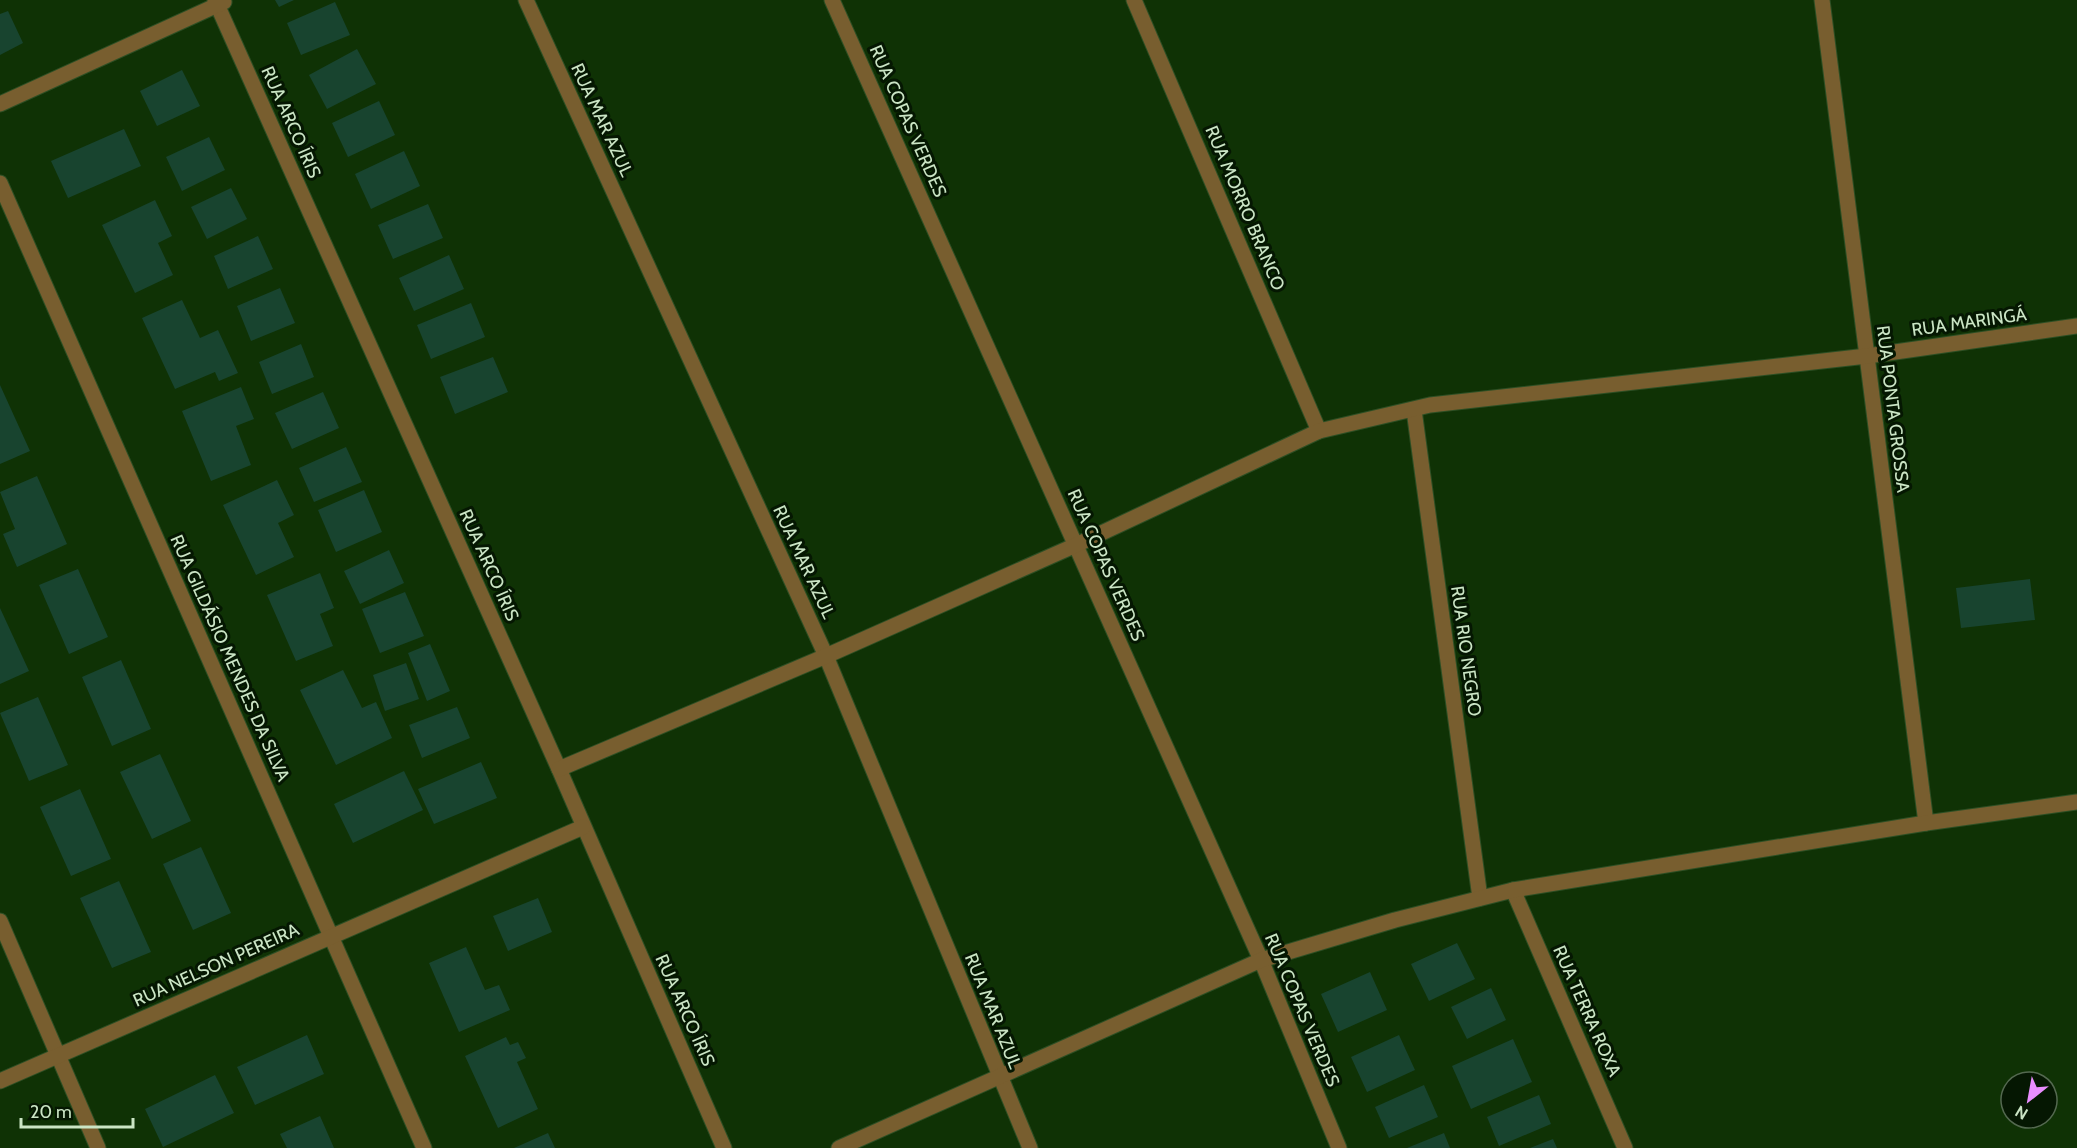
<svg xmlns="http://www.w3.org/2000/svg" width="2077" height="1148" font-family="Cabin,sans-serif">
	<rect width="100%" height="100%" fill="#0f3205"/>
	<g fill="#18442f">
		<polygon points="275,0 294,0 279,7"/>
		<polygon points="335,2 350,35 301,55 287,23"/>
		<polygon points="8,11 23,43 0,55 0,14"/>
		<polygon points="357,49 376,84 327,109 309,75"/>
		<polygon points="182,70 200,106 157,126 140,91"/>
		<polygon points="379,101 395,135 348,157 332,123"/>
		<polygon points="124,129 141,166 68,198 51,161"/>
		<polygon points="209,137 225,170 182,191 166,157"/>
		<polygon points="404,151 420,186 371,209 355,174"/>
		<polygon points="231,188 247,219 207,239 191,207"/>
		<polygon points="155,200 172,236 158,243 173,275 135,293 102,225"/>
		<polygon points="428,204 443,238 393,259 378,225"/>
		<polygon points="258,236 273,269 228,289 214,256"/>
		<polygon points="449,255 464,289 414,311 399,278"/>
		<polygon points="280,288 295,323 251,341 237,306"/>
		<polygon points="182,300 200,338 218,330 238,373 219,381 215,372 175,389 142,318"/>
		<polygon points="471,303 485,337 431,359 417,325"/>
		<polygon points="301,344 314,377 272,394 259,362"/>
		<polygon points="493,357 508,392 455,414 440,377"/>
		<polygon points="0,385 30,451 0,464"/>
		<polygon points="241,387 254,419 236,426 251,465 211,481 182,411"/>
		<polygon points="323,392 339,428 292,449 275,413"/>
		<polygon points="346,447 362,482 314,502 299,468"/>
		<polygon points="37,476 67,544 17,567 3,534 15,529 0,492"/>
		<polygon points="277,480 294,515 278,523 294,557 256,575 223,505"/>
		<polygon points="364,490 382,532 336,552 318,510"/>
		<polygon points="389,550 404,583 360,604 344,571"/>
		<polygon points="78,569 108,637 69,654 39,585"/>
		<polygon points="320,573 334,608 320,614 333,646 296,661 267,595"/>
		<polygon points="2030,579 2035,620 1961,628 1956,588"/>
		<polygon points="405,592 424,636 380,653 362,609"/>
		<polygon points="0,608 29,671 0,684"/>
		<polygon points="430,644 450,691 427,701 408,653"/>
		<polygon points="121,660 151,729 112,746 82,677"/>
		<polygon points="406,663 419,699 385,711 373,675"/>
		<polygon points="343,670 362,708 376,702 392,738 336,765 300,690"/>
		<polygon points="38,697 68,765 29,781 0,713"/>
		<polygon points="457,707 470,738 422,758 409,725"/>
		<polygon points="160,754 191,821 152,839 120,772"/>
		<polygon points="481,762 497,798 434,824 418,789"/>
		<polygon points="404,771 423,810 353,843 334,804"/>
		<polygon points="80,789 111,859 71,876 40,807"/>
		<polygon points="201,847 231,913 193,930 163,864"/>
		<polygon points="119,881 151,952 112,968 80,898"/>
		<polygon points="538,898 552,932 508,951 493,916"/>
		<polygon points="1457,943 1475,979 1429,1001 1411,964"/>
		<polygon points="466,947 485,990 499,985 510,1010 459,1032 429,963"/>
		<polygon points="1370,972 1387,1010 1338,1032 1321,994"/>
		<polygon points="1491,988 1506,1020 1467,1039 1451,1007"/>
		<polygon points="307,1035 324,1074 255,1105 237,1067"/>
		<polygon points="1399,1035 1415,1070 1367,1092 1351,1057"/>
		<polygon points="506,1037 510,1045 518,1042 526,1058 517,1062 538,1109 498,1128 465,1056"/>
		<polygon points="1513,1039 1532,1082 1471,1109 1452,1066"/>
		<polygon points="215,1075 234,1113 163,1147 145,1109"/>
		<polygon points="1424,1085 1438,1117 1389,1138 1375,1107"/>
		<polygon points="1539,1095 1551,1124 1499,1146 1487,1117"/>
		<polygon points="320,1116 334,1148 287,1148 280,1134"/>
		<polygon points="548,1133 555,1148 514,1148"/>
		<polygon points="1444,1133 1450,1148 1407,1148"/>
		<polygon points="1553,1139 1557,1148 1530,1148"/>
	</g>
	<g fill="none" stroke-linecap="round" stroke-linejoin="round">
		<g stroke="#2d4f24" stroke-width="17">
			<g id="minor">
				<polyline points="215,0 559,769 724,1148"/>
				<polyline points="526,0 826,656 1030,1148"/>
				<polyline points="832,0 1261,960 1339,1148"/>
				<polyline points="1134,0 1319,431"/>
				<polyline points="1822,0 1926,823"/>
				<polyline points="0,104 224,2"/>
				<polyline points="0,183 424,1148"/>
				<polyline points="1414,410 1480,898"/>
				<polyline points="559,769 826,656 1076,545 1319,431 1430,405 1867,356 2077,326"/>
				<polyline points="1513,890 1625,1148"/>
				<polyline points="0,921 98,1148"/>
				<polyline points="0,1081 583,827"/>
				<polyline points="839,1148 1261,960 1395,920 1513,890 1926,823 2077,802"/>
			</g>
		</g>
		<use href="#minor" stroke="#785e2f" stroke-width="15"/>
	</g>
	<g text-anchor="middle" stroke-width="6" stroke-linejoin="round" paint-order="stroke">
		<g font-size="18" fill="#cbe5c5" stroke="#051702">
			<text transform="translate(602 120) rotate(65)" y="6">RUA MAR AZUL</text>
			<text transform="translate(908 121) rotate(66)" y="6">RUA COPAS VERDES</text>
			<text transform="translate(291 122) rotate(66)" y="6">RUA ARCO ÍRIS</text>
			<text transform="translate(1245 208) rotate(67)" y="6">RUA MORRO BRANCO</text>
			<text transform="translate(1969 322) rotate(-8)" y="6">RUA MARINGÁ</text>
			<text transform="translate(1893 409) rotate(83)" y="6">RUA PONTA GROSSA</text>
			<text transform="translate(804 562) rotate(65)" y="6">RUA MAR AZUL</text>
			<text transform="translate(489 565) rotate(66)" y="6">RUA ARCO ÍRIS</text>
			<text transform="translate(1106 565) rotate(66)" y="6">RUA COPAS VERDES</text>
			<text transform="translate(1466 651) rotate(82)" y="6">RUA RIO NEGRO</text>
			<text transform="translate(230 658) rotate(66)" y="6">RUA GILDÁSIO MENDES DA SILVA</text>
			<text transform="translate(216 965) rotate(-24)" y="6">RUA NELSON PEREIRA</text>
			<text transform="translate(685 1010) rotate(66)" y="6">RUA ARCO ÍRIS</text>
			<text transform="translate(1302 1010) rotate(67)" y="6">RUA COPAS VERDES</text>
			<text transform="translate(993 1011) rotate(68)" y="6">RUA MAR AZUL</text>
			<text transform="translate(1587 1011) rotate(66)" y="6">RUA TERRA ROXA</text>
		</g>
	</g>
	<g transform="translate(2029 1100) rotate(211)"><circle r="28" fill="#051702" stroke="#546950" stroke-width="1.5"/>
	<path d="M0-4.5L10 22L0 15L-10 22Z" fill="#e98efe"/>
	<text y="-9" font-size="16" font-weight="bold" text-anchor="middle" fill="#cbe5c5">N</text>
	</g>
	<path d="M21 1118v9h112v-9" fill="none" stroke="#cbe5c5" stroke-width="3"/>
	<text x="30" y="1118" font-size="18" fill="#cbe5c5" stroke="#051702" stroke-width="4.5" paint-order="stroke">20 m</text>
</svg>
